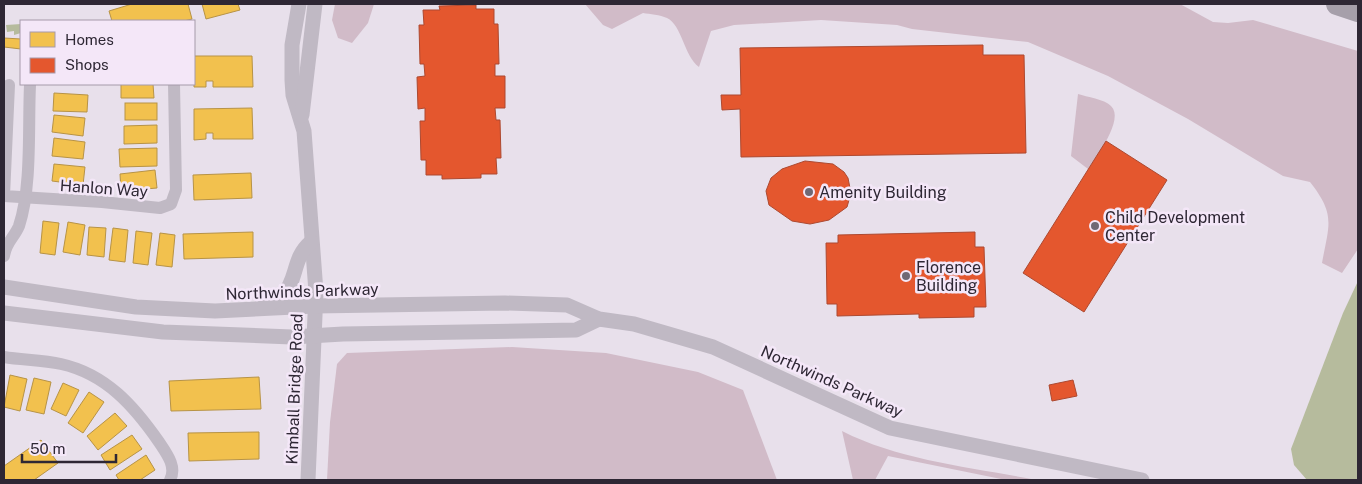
<svg xmlns="http://www.w3.org/2000/svg" width="1362" height="484" font-family="'Public Sans',sans-serif">
	<rect width="100%" height="100%" fill="#e8e0eb"/>
	<g fill="#d1bbc8">
		<polygon points="335,4 374,4 368,23 352,43 338,38 332,20"/>
		<path d="M585 4H1180L1213 22 1228 23 1253 20 1358 51V249L1342 273 1322 263C1329 224 1336 215 1310 182L1283 176 1188 119 1108 76 1028 42 912 29 897 25 821 20 734 25 711 31 699 67C684 56 682 25 667 18 660 15 650 14 643 13L612 29 603 25Z"/>
		<path d="M1078 94C1087 97 1104 99 1111 106 1125 119 1096 157 1088 169L1071 156Z"/>
		<polygon points="512,347 606,353 698,372 743,390 777,480 327,480 330,422 337,364 347,353"/>
		<path d="M842 431C901 461 972 467 1036 480H1006L888 456 875 480H853Z"/>
	</g>
	<g fill="#b6bb9d">
		<polygon points="21,24 21,33 14,35 14,31 7,32 6,25"/>
		<polygon points="1358,281 1358,480 1307,480 1294,465 1291,449 1343,313"/>
	</g>
	<g fill="#f2c14e" stroke="#b79346">
		<polygon points="132,4 188,4 192,19 184,21 112,21 109,11"/>
		<polygon points="202,4 238,4 240,10 206,19"/>
		<polygon points="4,38 21,39 21,49 4,47"/>
		<polygon points="194,56 252,56 253,87 213,87 213,81 206,81 206,87 194,87"/>
		<polygon points="121,84 153,84 154,98 121,98"/>
		<polygon points="54,93 88,95 87,112 53,111"/>
		<rect x="125" y="103" width="32" height="17"/>
		<polygon points="252,108 253,139 213,139 213,133 206,133 206,139 194,140 194,109"/>
		<polygon points="54,115 85,118 83,136 52,132"/>
		<polygon points="157,125 157,143 124,144 124,126"/>
		<polygon points="54,138 85,142 83,159 52,156"/>
		<polygon points="157,148 157,166 120,167 119,149"/>
		<polygon points="54,164 85,167 83,185 52,181"/>
		<polygon points="155,170 157,188 121,191 120,174"/>
		<polygon points="251,173 252,198 194,200 193,175"/>
		<polygon points="43,221 59,223 55,255 40,253"/>
		<polygon points="68,222 85,225 80,255 63,252"/>
		<polygon points="89,227 106,228 104,257 87,255"/>
		<polygon points="113,228 128,230 125,262 109,260"/>
		<polygon points="136,231 152,233 148,265 133,263"/>
		<polygon points="253,232 253,257 184,259 183,234"/>
		<polygon points="160,233 175,235 172,267 156,265"/>
		<polygon points="10,375 27,379 20,411 4,407"/>
		<polygon points="259,377 261,409 171,411 169,381"/>
		<polygon points="34,378 51,382 44,414 26,410"/>
		<polygon points="63,383 79,390 66,416 51,409"/>
		<polygon points="89,392 104,402 83,433 68,423"/>
		<polygon points="115,413 127,426 98,450 87,436"/>
		<polygon points="259,432 259,459 189,461 188,433"/>
		<polygon points="132,435 142,449 110,470 101,455"/>
		<polygon points="41,440 58,463 34,480 4,480 4,466"/>
		<polygon points="146,455 155,470 140,480 119,480 116,475"/>
	</g>
	<g fill="#e4572e" stroke="#ad4930">
		<polygon points="476,5 476,9 494,9 494,24 498,24 499,64 495,64 495,76 505,76 505,108 495,108 496,120 500,120 501,158 496,158 497,174 481,174 481,178 442,179 442,175 426,175 426,160 421,160 420,121 425,121 425,108 418,109 417,77 425,76 424,64 420,64 419,25 424,25 423,10 440,10 439,6"/>
		<polygon points="983,45 983,55 1024,55 1026,153 741,157 740,109 722,110 721,95 741,95 740,48"/>
		<polygon points="1106,141 1167,180 1084,312 1023,273"/>
		<polygon points="805,161 833,164 844,172 848,178 851,193 847,207 829,220 810,224 792,221 769,205 766,191 771,178 782,169"/>
		<polygon points="975,232 975,247 984,247 986,307 974,307 974,317 919,318 919,314 837,316 837,304 827,304 826,243 838,243 838,235"/>
		<polygon points="1073,380 1077,396 1052,401 1049,385"/>
	</g>
	<g fill="none" stroke-linecap="round" stroke-linejoin="round">
		<g stroke="#c0b9c4" stroke-width="12">
			<polyline points="9,85 4,196 102,202 160,208 171,204 176,190 174,84"/>
			<path d="M4 256C6 242 14 238 19 226 32 187 28 126 30 85"/>
			<path d="M4 357C22 360 42 360 61 364 106 374 134 406 159 442 167 454 177 467 170 480"/>
		</g>
		<g stroke="#c0b9c4" stroke-width="15">
			<polyline points="299,4 292,45 292,80 293,95 304,131 316,292 308,480"/>
			<polyline points="302,115 315,4"/>
			<polyline points="4,287 136,307 215,311 315,306 505,303 567,305 599,319 634,324 713,347 890,428 1142,480"/>
			<path d="M262 308C269 304 277 300 283 295 298 279 292 258 311 242"/>
			<polyline points="4,313 163,332 292,337 343,334 576,330 599,319"/>
		</g>
		<polyline stroke="#a69faa" stroke-width="22" points="1337,4 1358,11"/>
	</g>
	<g fill="#6f6874" stroke="#f4e7f8" stroke-width="2">
		<circle cx="809" cy="192" r="5"/>
		<circle cx="1095" cy="226" r="5"/>
		<circle cx="906" cy="276" r="5"/>
	</g>
	<g text-anchor="middle" stroke-width="5" stroke-linejoin="round" paint-order="stroke">
		<g font-size="16" fill="#2e2734" stroke="#f4e7f8">
			<text transform="translate(104 188) rotate(4)" y="6">Hanlon Way</text>
			<text transform="translate(302 291) rotate(-2)" y="6">Northwinds Parkway</text>
			<text transform="translate(832 381) rotate(24)" y="6">Northwinds Parkway</text>
			<text transform="translate(294 389) rotate(-88)" y="6">Kimball Bridge Road</text>
		</g>
		<g font-size="16" fill="#2e2734" stroke="#f4e7f8" text-anchor="start">
			<text x="819" y="198">Amenity Building</text>
			<text x="1105" y="223">Child Development<tspan x="1105" dy="18">Center</tspan></text>
			<text x="916" y="273">Florence<tspan x="916" dy="18">Building</tspan></text>
		</g>
	</g>
	<rect width="1362" height="484" fill="none" stroke="#2e2734" stroke-width="10"/>
	<rect x="20" y="20" width="175" height="65" fill="#f4e7f8" stroke="#a59aaa"/>
	<rect x="30" y="32" width="25" height="15" fill="#f2c14e" stroke="#a59aaa"/>
	<text x="65" y="45" font-size="15" fill="#2e2734">Homes</text>
	<rect x="30" y="58" width="25" height="15" fill="#e4572e" stroke="#a59aaa"/>
	<text x="65" y="70" font-size="15" fill="#2e2734">Shops</text>
	<path d="M22 454v8h94v-8" fill="none" stroke="#2e2734" stroke-width="2.5"/>
	<text x="30" y="454" font-size="15" fill="#2e2734" stroke="#f4e7f8" stroke-width="4" paint-order="stroke">50 m</text>
</svg>
